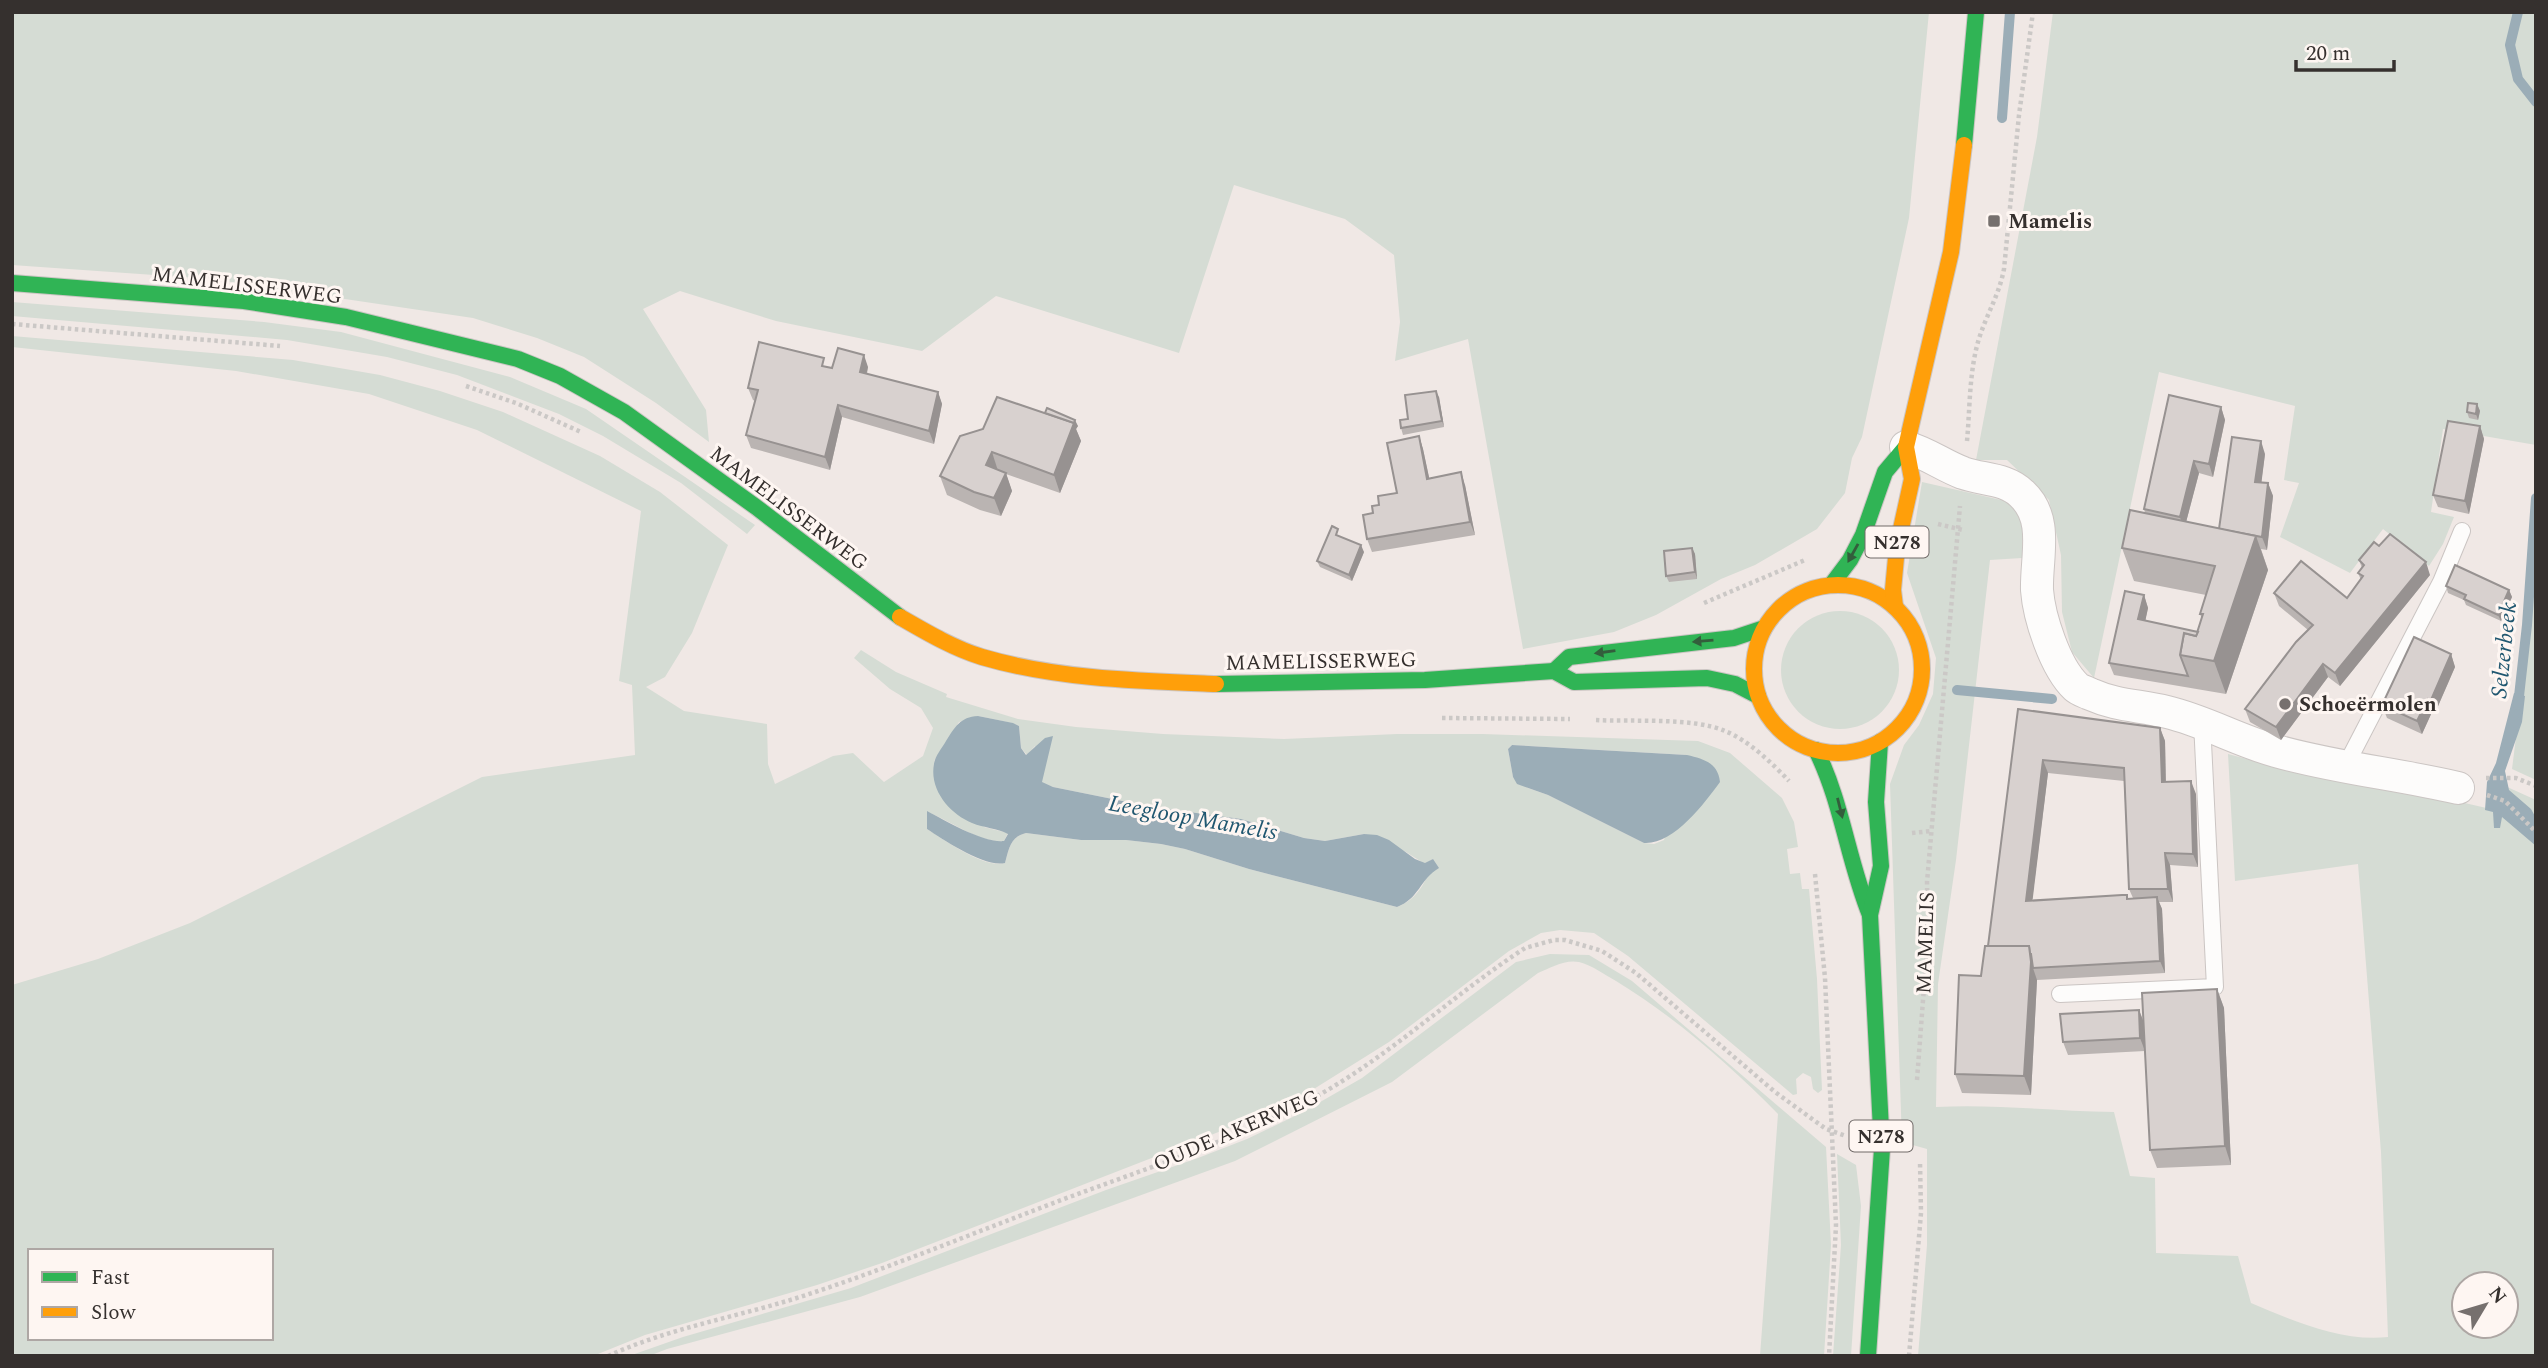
<svg xmlns="http://www.w3.org/2000/svg" width="2548" height="1368" font-family="Spectral,serif">
	<rect width="100%" height="100%" fill="#f0e8e5"/>
	<g fill="#d5dcd4" fill-rule="evenodd">
		<polygon points="12,12 1929,12 1909,218 1862,437 1852,458 1845,493 1817,529 1755,565 1721,579 1656,615 1614,632 1523,649 1468,339 1395,361 1400,322 1394,255 1345,219 1234,185 1179,353 996,296 922,351 776,321 680,291 643,309 706,410 709,442 656,403 584,357 537,338 473,318 211,279 12,265"/>
		<polygon points="2053,12 2536,12 2536,445 2443,429 2431,512 2454,517 2443,544 2429,566 2383,529 2350,573 2280,537 2299,483 2284,480 2295,406 2159,372 2094,678 2072,652 2062,612 2061,555 2049,500 2007,460 1976,460 2037,137"/>
		<polygon points="12,302 264,322 341,332 510,377 586,409 755,525 747,534 681,483 603,436 559,414 457,375 387,357 287,340 12,316"/>
		<path d="M12 336 293 360 380 375 440 391 503 412 600 456 660 492 728 545 692 633 665 677 646 687 684 711 767 724 768 764 775 784 833 756 853 753 884 782 923 756 933 728 921 708 890 689 854 658 861 650 896 672 947 694 946 697 1018 719 1076 727 1163 734 1284 739 1397 734H1483L1698 741 1730 753 1782 798 1794 822 1798 847 1787 849 1790 874 1800 873 1802 889H1809L1817 979 1822 1090 1818 1093 1813 1089 1811 1077 1803 1073 1796 1079 1797 1094 1793 1095 1628 956 1594 933 1560 930 1541 933 1509 951 1389 1042 1309 1092 1270 1112 882 1263 817 1285 645 1335 593 1356H12V985L98 959 190 923 482 777 635 755 632 685 619 681 641 511 477 430 369 394 236 371 12 347ZM978 716 1012 723 1019 726 1021 748 1027 755 1035 746 1041 783 1053 787 1152 807 1241 819 1304 838 1325 841 1364 834 1406 852 1425 864 1433 859C1428 880 1417 900 1397 907L1249 869 1185 849 1161 844 1126 840H1081L1026 833C1010 837 1009 849 1005 863 984 869 945 840 927 829V812C950 820 978 843 1004 841L1008 833 984 827 934 761 959 722ZM1512 745 1687 755 1664 840 1654 844 1644 843 1548 795 1528 788 1513 777 1508 749ZM30 1251H271V1338H30Z"/>
		<path d="M1922 482 2010 502 2023 523 2022 558 1990 560 1956 860 1938 984 1936 1107C1995 1104 2054 1111 2114 1112L2130 1176 2155 1178 2156 1253 2238 1256 2251 1303C2294 1321 2341 1342 2388 1337L2381 1152 2358 864 2235 881 2228 754 2277 767 2387 785 2495 810 2505 786 2536 800V1356H1918L1927 1245V1149L1902 1142 1890 784 1904 745 1919 725 1933 694 1936 658 1907 573ZM2464 1284H2506V1326H2464Z"/>
		<polygon points="2536,578 2536,780 2512,769"/>
		<circle cx="1840" cy="670" r="59"/>
		<path d="M1550 954 1589 955 1632 981 1826 1147 1831 1245 1824 1356H1760L1778 1114C1730 1065 1675 1017 1616 981 1605 975 1592 965 1579 962 1565 959 1550 968 1538 973L1392 1082 1235 1161 860 1297 667 1349 649 1356H629L683 1337 851 1288 1106 1190 1198 1158 1247 1139 1301 1113 1362 1078 1516 962Z"/>
		<polygon points="1837,1154 1856,1165 1861,1206 1851,1356 1833,1356 1841,1245"/>
	</g>
	<g fill="#9badb7">
		<polygon points="2514,693 2525,696 2522,722 2505,771 2509,790 2531,809 2536,818 2536,846 2502,817 2500,828 2494,828 2493,812 2485,810 2487,782 2496,763"/>
		<path d="M978 716 1013 723 1019 726 1021 748 1026 755 1045 738 1053 736 1042 782 1053 787 1152 807 1241 819 1304 838 1325 841 1364 834 1377 835 1389 840 1415 859 1425 863 1433 859 1439 868C1420 879 1419 899 1397 907L1249 869 1185 849 1161 844 1126 840H1081L1026 833C1010 837 1009 849 1005 863 985 868 944 840 927 829V811C946 821 983 843 1004 841L1008 834C997 828 984 828 972 823 950 814 929 790 934 764 935 756 942 748 946 741 955 727 960 717 978 716Z"/>
		<path d="M1512 745 1687 755C1704 759 1718 763 1720 782 1704 804 1673 845 1644 843L1548 795 1517 784 1513 777 1508 749Z"/>
	</g>
	<g fill="none" stroke-linecap="round" stroke-linejoin="round">
		<g stroke="#9badb7" stroke-width="10">
			<polyline points="2518,12 2510,45 2518,79 2536,102"/>
			<polyline points="2002,118 2010,12"/>
			<polyline points="1957,690 2052,699"/>
			<polyline points="2518,705 2527,625 2536,498"/>
		</g>
		<g stroke="#cbc5c3" stroke-width="18">
			<g id="lane">
				<polyline points="2345,767 2441,582 2462,531"/>
				<polyline points="2060,994 2215,987 2202,722"/>
			</g>
		</g>
		<g stroke="#cbc5c3" stroke-width="34">
			<path id="street" d="M1906 447C1929 454 1942 465 1963 473 1983 480 2006 478 2022 494 2049 519 2036 557 2037 590 2039 617 2055 667 2076 687 2079 690 2086 692 2090 694 2117 706 2138 705 2167 712 2205 721 2239 741 2276 751 2336 768 2398 774 2458 788"/>
		</g>
		<g stroke="#cbc5c3" stroke-width="18">
			<g id="fast">
				<polyline points="1964,145 1976,12"/>
				<polyline points="12,283 244,301 346,317 518,359 560,376 624,412 756,507 900,617"/>
				<polyline points="1832,584 1850,560 1863,535 1885,472 1906,447"/>
				<polyline points="1554,671 1569,657 1734,638 1764,628"/>
				<polyline points="1216,684 1425,680 1554,671 1574,682 1707,678 1735,684 1758,696"/>
				<path d="M1816 750C1842 802 1848 861 1870 915"/>
				<polyline points="1868,1356 1882,1149 1870,915 1881,866 1876,802 1880,742"/>
			</g>
		</g>
		<g stroke="#cbc5c3" stroke-width="18">
			<g id="slow">
				<circle cx="1838" cy="669" r="84"/>
				<polyline points="1895,606 1893,590 1897,547 1912,479 1906,447 1951,252 1964,145"/>
				<path d="M900 617C926 632 953 648 982 657 1057 679 1138 681 1216 684"/>
			</g>
		</g>
		<g stroke="#cbc8c6" stroke-width="4.5" stroke-dasharray="3.5 3.5" stroke-linecap="butt">
			<polyline points="12,324 280,346"/>
			<polyline points="466,386 516,403 581,432"/>
			<path d="M1967 441C1970 409 1969 374 1978 342 1985 317 1999 296 2004 269L2019 115 2033 12"/>
			<polyline points="1938,524 1963,530"/>
			<polyline points="1704,603 1805,560"/>
			<polyline points="1442,718 1570,719"/>
			<path d="M1596 720C1633 722 1692 717 1725 731 1748 740 1772 763 1789 781"/>
			<polyline points="2486,778 2516,778 2536,786"/>
			<polyline points="2487,795 2505,801 2536,832"/>
			<polyline points="1912,833 1931,831"/>
			<polyline points="1815,874 1825,978 1836,1225 1829,1356"/>
			<polyline points="1917,1080 1928,934 1927,882 1960,506"/>
			<path d="M608 1356C669 1328 737 1317 800 1297 889 1268 976 1232 1064 1199 1143 1170 1224 1143 1300 1105 1382 1064 1448 998 1525 948L1554 940H1565L1602 951 1636 973 1775 1092 1826 1129 1846 1136"/>
			<polyline points="1909,1356 1921,1213 1920,1162"/>
		</g>
		<use href="#lane" stroke="#fdfcfb" stroke-width="16"/>
		<use href="#street" stroke="#fdfcfb" stroke-width="32"/>
		<use href="#fast" stroke="#30b455" stroke-width="16"/>
		<use href="#slow" stroke="#ff9f0a" stroke-width="16"/>
	</g>
	<g fill="#bab4b2" fill-rule="evenodd">
		<polygon points="827,367 868,367 867,374 938,392 942,404 934,444 842,417 830,470 751,448 746,435 755,401 753,400 748,388"/>
		<polygon points="1439,397 1444,427 1403,435 1401,428"/>
		<polygon points="2477,404 2480,411 2478,420 2469,418 2467,412"/>
		<polygon points="2221,407 2225,420 2213,477 2199,473 2186,522 2219,529 2265,454 2261,483 2268,483 2273,496 2267,550 2261,549 2268,570 2226,694 2114,675 2109,663 2144,595 2148,608 2145,621 2198,632 2202,619 2200,614 2206,595 2134,581 2122,548 2145,513 2144,509"/>
		<polygon points="1045,413 1078,426 1076,429 1081,441 1060,493 1006,474 1012,491 1001,516 980,510 947,495 940,476"/>
		<polygon points="2480,426 2484,439 2469,514 2438,507 2433,495"/>
		<polygon points="1419,436 1423,449 1429,478 1465,485 1475,535 1372,552 1367,539 1373,513 1397,493"/>
		<polygon points="1341,536 1340,537 1364,552 1352,581 1320,567 1317,561"/>
		<polygon points="2379,546 2430,575 2340,686 2328,677 2281,740 2250,722 2245,709 2308,630 2279,606 2274,593 2347,598 2361,580 2358,573 2362,568 2359,560"/>
		<polygon points="1692,548 1695,554 1697,579 1669,582 1666,576"/>
		<polygon points="2446,586 2509,590 2512,597 2501,621 2466,605 2464,600 2448,593"/>
		<polygon points="2451,654 2455,667 2435,713 2432,712 2422,734 2387,718 2382,705"/>
		<path d="M2018 709 2160 728 2165 741 2166 782 2196 794 2198 867 2170 865 2173 902H2159L2162 909 2165 973 2037 980 2031 1095 1962 1093 1955 1074 1988 946ZM2048 773 2124 781 2129 889 2133 898 2128 899 2127 895 2032 900Z"/>
		<polygon points="2217,989 2224,1008 2231,1165 2157,1168 2150,1150 2145,1051 2068,1055 2063,1042 2139,1010 2143,1020"/>
	</g>
	<g fill="#979291">
		<polygon points="864,355 868,367 864,384 860,372"/>
		<polygon points="1436,391 1439,397 1444,427 1442,421"/>
		<polygon points="938,392 942,404 934,444 929,431"/>
		<polygon points="2477,404 2480,411 2478,420 2476,414"/>
		<polygon points="838,405 842,417 830,470 825,457"/>
		<polygon points="2221,407 2225,420 2213,477 2209,464"/>
		<polygon points="1075,420 1078,426 1076,429 1081,441 1060,493 1054,475"/>
		<polygon points="2480,426 2484,439 2469,514 2465,501"/>
		<polygon points="1419,436 1423,449 1432,491 1427,479"/>
		<polygon points="2261,441 2265,454 2260,494 2255,482"/>
		<polygon points="992,452 998,471 986,465"/>
		<polygon points="2194,461 2199,473 2184,530 2180,517"/>
		<polygon points="1461,472 1465,485 1475,535 1470,522"/>
		<polygon points="1006,473 1012,491 1001,516 994,498"/>
		<polygon points="2268,483 2273,496 2267,550 2262,537"/>
		<polygon points="2256,536 2268,570 2226,694 2214,661"/>
		<polygon points="1361,545 1364,552 1352,581 1349,575"/>
		<polygon points="1692,548 1695,554 1697,579 1695,572"/>
		<polygon points="2426,562 2430,575 2340,686 2335,673"/>
		<polygon points="2509,590 2512,597 2501,621 2498,615"/>
		<polygon points="2144,595 2148,608 2143,632 2138,619"/>
		<polygon points="2451,654 2455,667 2435,713 2431,700"/>
		<polygon points="2323,664 2328,677 2281,740 2276,727"/>
		<polygon points="2428,699 2432,712 2422,734 2417,721"/>
		<polygon points="2160,728 2165,741 2166,795 2162,782"/>
		<polygon points="2043,760 2048,773 2031,913 2026,901"/>
		<polygon points="2191,781 2196,794 2198,867 2193,854"/>
		<polygon points="2165,853 2170,865 2173,902 2168,889"/>
		<polygon points="2157,897 2162,909 2165,973 2160,961"/>
		<polygon points="2029,946 2036,965 2033,968 2037,980 2031,1095 2024,1076"/>
		<polygon points="2217,989 2224,1008 2231,1165 2225,1146"/>
		<polygon points="2139,1010 2144,1023 2145,1051 2140,1038"/>
	</g>
	<g fill="#d8d1cf" stroke="#979291" stroke-width="2">
		<polygon points="759,342 824,358 822,366 832,368 838,348 864,355 860,372 938,392 929,431 838,405 825,457 746,435 758,390 748,388"/>
		<polygon points="1436,391 1442,421 1401,428 1400,420 1408,419 1405,395"/>
		<polygon points="2169,395 2221,407 2209,464 2194,461 2180,517 2144,509"/>
		<polygon points="997,397 1074,423 1054,475 992,452 986,465 1006,473 994,498 974,492 940,476 960,436 983,429"/>
		<polygon points="2468,403 2477,404 2476,414 2467,412"/>
		<polygon points="1047,408 1075,420 1074,423 1045,413"/>
		<polygon points="2448,421 2480,426 2465,501 2433,495"/>
		<polygon points="1419,436 1427,479 1461,472 1470,522 1367,539 1363,515 1373,513 1372,506 1379,505 1378,496 1397,493 1387,443"/>
		<polygon points="2232,437 2261,441 2255,482 2268,483 2262,537 2219,529"/>
		<polygon points="2130,510 2256,536 2214,661 2180,655 2184,633 2196,636 2202,617 2203,614 2200,614 2215,566 2122,548"/>
		<polygon points="1332,526 1338,529 1336,535 1361,545 1349,575 1317,561"/>
		<polygon points="2390,534 2426,562 2335,673 2323,664 2276,727 2245,709 2296,642 2313,625 2274,593 2301,561 2347,598 2363,576 2358,573 2364,565 2359,560 2374,542 2379,546"/>
		<polygon points="1692,548 1695,572 1666,576 1664,551"/>
		<polygon points="2455,565 2509,590 2498,615 2464,599 2466,595 2446,586"/>
		<polygon points="2125,591 2144,595 2138,619 2198,632 2196,636 2184,633 2180,655 2188,676 2109,663"/>
		<polygon points="2414,637 2451,654 2431,700 2428,699 2417,721 2382,705"/>
		<polygon points="2018,709 2160,728 2162,782 2191,781 2193,854 2165,853 2168,889 2129,889 2124,768 2043,760 2026,901 2122,895 2127,895 2127,899 2157,897 2160,961 2033,968 2031,954 2030,954 2029,946 1988,946"/>
		<polygon points="1985,946 2029,946 2031,962 2024,1076 1955,1074 1959,975 1981,976"/>
		<polygon points="2217,989 2225,1146 2150,1150 2142,993"/>
		<polygon points="2139,1010 2140,1038 2063,1042 2060,1014"/>
	</g>
	<defs><path id="oneway-solid" d="M-6-.8H1V-3.2L6.5 0L1 3.2V.8H-6Z" transform="scale(1.75)"/></defs>
	<g fill="#335e3c">
		<use href="#oneway-solid" transform="translate(1853 553) rotate(119)"/>
		<use href="#oneway-solid" transform="translate(1703 641) rotate(175)"/>
		<use href="#oneway-solid" transform="translate(1605 652) rotate(172)"/>
		<use href="#oneway-solid" transform="translate(1840 808) rotate(76)"/>
	</g>
	<g fill="#76706e" stroke="#fef6f2" stroke-width="2.5">
		<rect x="1987" y="214" width="14" height="14" rx="3.5"/>
		<circle cx="2285" cy="704" r="7"/>
	</g>
	<g text-anchor="middle" stroke-width="6" stroke-linejoin="round" paint-order="stroke">
		<g fill="#fef6f2" stroke="#716b69" stroke-width="2">
			<rect x="1865.5" y="526.5" width="63" height="31" rx="5"/>
			<rect x="1849.5" y="1120.5" width="63" height="31" rx="5"/>
		</g>
		<g font-size="19" font-weight="bold" fill="#35302e">
			<text x="1897" y="549">N278</text>
			<text x="1881" y="1143">N278</text>
		</g>
		<g font-size="21" font-weight="bold" fill="#35302e" stroke="#fef6f2" text-anchor="start">
			<text x="2008" y="228">Mamelis</text>
			<text x="2299" y="711">Schoeërmolen</text>
		</g>
		<g font-size="21" fill="#35302e" stroke="#fef6f2">
			<text transform="translate(247 285) rotate(7)" y="7">MAMELISSERWEG</text>
			<text transform="translate(789 508) rotate(37)" y="7">MAMELISSERWEG</text>
			<text transform="translate(1321 661) rotate(-1)" y="7">MAMELISSERWEG</text>
			<text transform="translate(1925 943) rotate(-88)" y="7">MAMELIS</text>
			<text transform="translate(1236 1130) rotate(-23)" y="7">OUDE AKERWEG</text>
		</g>
		<g font-size="23" font-style="italic" fill="#205770" stroke="#fef6f2">
			<text transform="translate(2503 650) rotate(-84)" y="8">Selzerbeek</text>
			<text transform="translate(1193 817) rotate(10)" y="8">Leegloop Mamelis</text>
		</g>
	</g>
	<rect width="2548" height="1368" fill="none" stroke="#35302e" stroke-width="28"/>
	<rect x="28" y="1249" width="245" height="91" fill="#fef6f2" stroke="#aea7a4" stroke-width="2"/>
	<rect x="42" y="1272" width="35" height="10" fill="#30b455" stroke="#aea7a4" stroke-width="2"/>
	<text x="91" y="1284" font-size="21" fill="#35302e">Fast</text>
	<rect x="42" y="1307" width="35" height="10" fill="#ff9f0a" stroke="#aea7a4" stroke-width="2"/>
	<text x="91" y="1319" font-size="21" fill="#35302e">Slow</text>
	<g transform="translate(2485 1305) rotate(52)"><circle r="33" fill="#fef6f2" stroke="#aea7a4" stroke-width="2"/>
	<path d="M0-5L12 26L0 18L-12 26Z" fill="#76706e"/>
	<text y="-10" font-size="19" font-weight="bold" text-anchor="middle" fill="#35302e">N</text>
	</g>
	<path d="M2296 60v10h98v-10" fill="none" stroke="#35302e" stroke-width="3.5"/>
	<text x="2306" y="60" font-size="21" fill="#35302e" stroke="#fef6f2" stroke-width="5" paint-order="stroke">20 m</text>
</svg>
